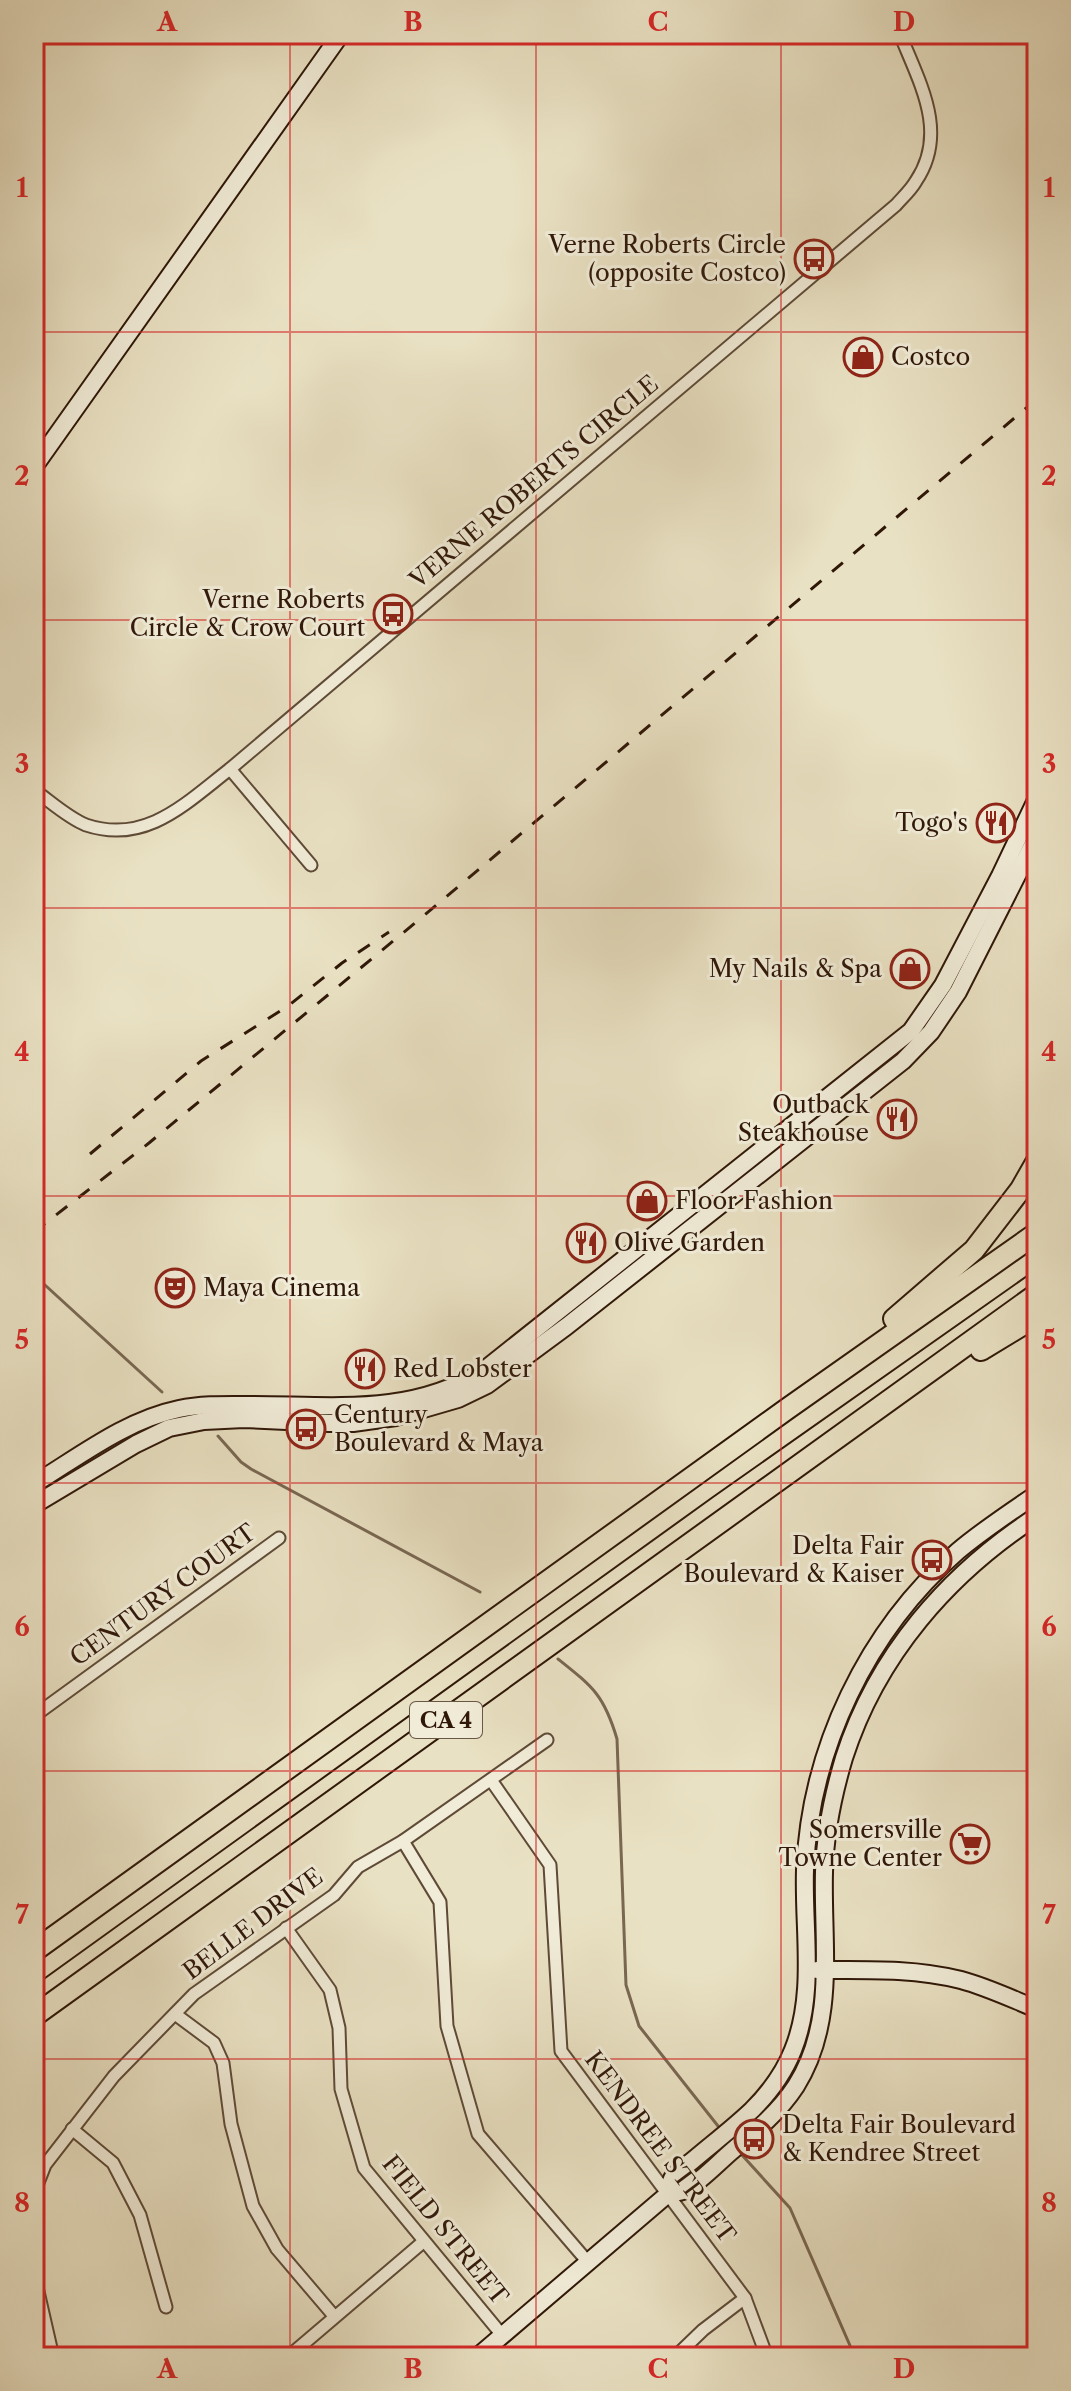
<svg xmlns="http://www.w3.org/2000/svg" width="1071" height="2391" font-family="'Libre Caslon Text',serif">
	<rect width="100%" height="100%" fill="#e9e1c3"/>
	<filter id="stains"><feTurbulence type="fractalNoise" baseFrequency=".0025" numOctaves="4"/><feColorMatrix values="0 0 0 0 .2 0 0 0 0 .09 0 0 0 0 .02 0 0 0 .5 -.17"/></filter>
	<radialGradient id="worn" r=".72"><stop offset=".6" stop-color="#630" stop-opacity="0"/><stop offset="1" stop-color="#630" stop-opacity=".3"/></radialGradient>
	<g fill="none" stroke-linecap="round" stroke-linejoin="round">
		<g stroke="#796752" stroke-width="3">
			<polyline points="34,1275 162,1392"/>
			<polyline points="218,1436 241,1462 251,1469 480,1592"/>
			<path d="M558 1659C593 1687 604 1695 617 1739L626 1985 639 2026 718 2126"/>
			<polyline points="741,2154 790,2208 855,2357"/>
		</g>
		<g stroke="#5e4a37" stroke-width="15">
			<g id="street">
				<polyline points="230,769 311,865"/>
				<path d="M34 790C50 801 68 818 86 825 146 845 186 803 230 769L896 205C903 197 911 190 916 181 949 132 919 82 900 34"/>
				<polyline points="34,1716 279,1538"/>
				<polyline points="491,1780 550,1865 561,2051 745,2298 767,2357"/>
				<polyline points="403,1841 440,1902 447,2026 478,2134 587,2261"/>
				<polyline points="286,1928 330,1990 339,2028 341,2089 364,2168 502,2335"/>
				<polyline points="175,2014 214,2043 223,2063 231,2124 253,2206 277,2249 334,2316"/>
				<polyline points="72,2129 113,2163 140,2215 166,2307"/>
				<polyline points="34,2193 45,2165 114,2076 194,1994 334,1895 358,1867 403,1841 547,1740"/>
				<polyline points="34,2274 53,2357"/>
				<polyline points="288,2357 423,2242"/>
				<polyline points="675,2357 703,2330 745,2298"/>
			</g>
		</g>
		<g stroke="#2f1708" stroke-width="20">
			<g id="secondary">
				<polyline points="34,467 341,34"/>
				<path d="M34 1484C80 1456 126 1420 179 1409 203 1404 228 1405 252 1405 333 1405 410 1416 483 1371L911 1031 943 985 1000 876 1037 798"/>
				<polyline points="34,1505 136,1444 169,1428 204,1421 244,1419 329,1423 353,1423 396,1417 458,1399 487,1385 567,1326 903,1061 931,1032 958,992 1037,836"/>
				<path d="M817 1970C865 1970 914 1968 961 1980 987 1987 1012 1999 1037 2009"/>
				<path d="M668 2194C669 2188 670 2181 673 2177 678 2171 686 2166 692 2161 712 2144 733 2128 752 2110 769 2093 784 2073 793 2050 816 1993 803 1930 805 1870 810 1749 867 1630 958 1551 983 1530 1010 1512 1037 1494"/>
				<path d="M477 2357 668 2194C674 2193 681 2192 686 2190 702 2180 718 2163 732 2151 756 2131 779 2112 796 2086 837 2021 822 1944 824 1872 825 1833 833 1795 844 1758 877 1655 948 1574 1037 1516"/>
			</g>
		</g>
		<g stroke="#2f1708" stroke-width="24">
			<g id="highway">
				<polyline points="894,1319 974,1250 1021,1189 1037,1161"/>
				<polyline points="981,1350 1037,1316"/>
				<polyline points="34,1951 787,1409 1037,1233"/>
				<polyline points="34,2016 1037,1294"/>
			</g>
		</g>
		<use href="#street" stroke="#f1ecd8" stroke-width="11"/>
		<use href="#secondary" stroke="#f1ecd8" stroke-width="16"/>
		<use href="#highway" stroke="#e9e1c3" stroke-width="20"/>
		<polyline stroke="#2f1708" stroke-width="2" points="34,1986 713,1497 1037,1269"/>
		<g stroke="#2f1708" stroke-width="3" stroke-dasharray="14 14" stroke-linecap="butt">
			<polyline points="90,1154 201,1061 288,1006 342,963 389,932"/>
			<polyline points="34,1232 149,1143 421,918 1037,399"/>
		</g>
	</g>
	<path fill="none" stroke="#d62828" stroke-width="2" stroke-opacity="0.55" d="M290 34V2357M536 34V2357M781 34V2357M34 332H1037M34 620H1037M34 908H1037M34 1196H1037M34 1483H1037M34 1771H1037M34 2059H1037"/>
	<defs>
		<g id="bus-ring" transform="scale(2)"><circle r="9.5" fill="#f1ecd8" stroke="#8f2418" stroke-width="1.5"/><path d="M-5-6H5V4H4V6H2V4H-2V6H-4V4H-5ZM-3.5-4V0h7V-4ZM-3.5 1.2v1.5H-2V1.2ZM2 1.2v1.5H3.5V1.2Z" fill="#8f2418"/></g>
		<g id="shop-ring" transform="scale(2)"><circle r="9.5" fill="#f1ecd8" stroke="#8f2418" stroke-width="1.5"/><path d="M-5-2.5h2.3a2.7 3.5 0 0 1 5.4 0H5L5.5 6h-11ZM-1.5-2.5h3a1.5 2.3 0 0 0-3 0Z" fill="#8f2418"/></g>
		<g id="restaurant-ring" transform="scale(2)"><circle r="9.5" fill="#f1ecd8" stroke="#8f2418" stroke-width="1.5"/><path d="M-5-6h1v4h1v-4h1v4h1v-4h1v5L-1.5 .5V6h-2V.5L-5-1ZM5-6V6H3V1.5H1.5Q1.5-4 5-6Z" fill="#8f2418"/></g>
		<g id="theatre-ring" transform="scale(2)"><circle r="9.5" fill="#f1ecd8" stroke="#8f2418" stroke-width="1.5"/><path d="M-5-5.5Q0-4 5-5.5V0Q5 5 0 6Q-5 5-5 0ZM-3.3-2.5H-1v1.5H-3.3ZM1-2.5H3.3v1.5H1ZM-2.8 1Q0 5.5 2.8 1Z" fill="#8f2418"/></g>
		<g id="supermarket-ring" transform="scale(2)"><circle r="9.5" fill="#f1ecd8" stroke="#8f2418" stroke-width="1.5"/><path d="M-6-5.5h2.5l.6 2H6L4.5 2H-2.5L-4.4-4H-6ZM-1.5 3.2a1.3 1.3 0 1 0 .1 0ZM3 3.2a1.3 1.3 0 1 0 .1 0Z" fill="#8f2418"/></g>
	</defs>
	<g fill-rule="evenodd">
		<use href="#bus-ring" x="814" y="259"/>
		<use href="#shop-ring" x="863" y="357"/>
		<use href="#bus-ring" x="393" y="614"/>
		<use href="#restaurant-ring" x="996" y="823"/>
		<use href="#shop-ring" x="910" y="969"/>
		<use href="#restaurant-ring" x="897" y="1119"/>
		<use href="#shop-ring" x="647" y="1201"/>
		<use href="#restaurant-ring" x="586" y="1243"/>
		<use href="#theatre-ring" x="175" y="1288"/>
		<use href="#restaurant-ring" x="365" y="1369"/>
		<use href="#bus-ring" x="306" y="1429"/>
		<use href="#bus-ring" x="932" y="1560"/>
		<use href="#supermarket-ring" x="970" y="1844"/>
		<use href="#bus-ring" x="754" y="2139"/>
	</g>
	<g text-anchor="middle" stroke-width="6" stroke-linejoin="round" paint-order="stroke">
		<rect fill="#f1ecd8" stroke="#695746" stroke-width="2" x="410" y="1702" width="72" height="36" rx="6"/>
		<g font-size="22" font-weight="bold" fill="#2f1708">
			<text x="446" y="1728">CA 4</text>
		</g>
		<g font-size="24" fill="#2f1708" stroke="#f1ecd8" text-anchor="end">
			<text x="786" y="253">Verne Roberts Circle<tspan x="786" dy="28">(opposite Costco)</tspan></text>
			<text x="891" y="365" text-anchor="start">Costco</text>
			<text x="365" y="608">Verne Roberts<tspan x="365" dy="28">Circle &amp; Crow Court</tspan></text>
			<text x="968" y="831">Togo's</text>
			<text x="882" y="977">My Nails &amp; Spa</text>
			<text x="869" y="1113">Outback<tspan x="869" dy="28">Steakhouse</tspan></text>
			<text x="675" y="1209" text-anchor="start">Floor Fashion</text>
			<text x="614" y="1251" text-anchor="start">Olive Garden</text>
			<text x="203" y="1296" text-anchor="start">Maya Cinema</text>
			<text x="393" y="1377" text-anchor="start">Red Lobster</text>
			<text x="334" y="1423" text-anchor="start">Century<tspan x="334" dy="28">Boulevard &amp; Maya</tspan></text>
			<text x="904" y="1554">Delta Fair<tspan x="904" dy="28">Boulevard &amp; Kaiser</tspan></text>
			<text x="942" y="1838">Somersville<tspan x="942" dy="28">Towne Center</tspan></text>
			<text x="782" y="2133" text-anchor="start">Delta Fair Boulevard<tspan x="782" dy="28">&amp; Kendree Street</tspan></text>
		</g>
		<g font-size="24" fill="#2f1708" stroke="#f1ecd8">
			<text transform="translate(534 482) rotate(-40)" y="8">VERNE ROBERTS CIRCLE</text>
			<text transform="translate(163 1595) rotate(-36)" y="8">CENTURY COURT</text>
			<text transform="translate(253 1924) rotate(-37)" y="8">BELLE DRIVE</text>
			<text transform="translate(660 2147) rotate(53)" y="8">KENDREE STREET</text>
			<text transform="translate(445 2230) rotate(51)" y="8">FIELD STREET</text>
		</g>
	</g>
	<rect width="1071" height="2391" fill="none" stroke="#e9e1c3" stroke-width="88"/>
	<rect x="44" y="44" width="983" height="2303" fill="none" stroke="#d62828" stroke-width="3"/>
	<g font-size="26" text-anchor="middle" font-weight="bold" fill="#d62828">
		<text x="167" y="31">A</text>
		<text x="413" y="31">B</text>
		<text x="658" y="31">C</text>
		<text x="904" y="31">D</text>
		<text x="22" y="197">1</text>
		<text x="1049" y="197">1</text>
		<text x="22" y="485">2</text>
		<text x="1049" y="485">2</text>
		<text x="22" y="773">3</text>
		<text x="1049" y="773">3</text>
		<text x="22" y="1061">4</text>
		<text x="1049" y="1061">4</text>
		<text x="22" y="1349">5</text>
		<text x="1049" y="1349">5</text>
		<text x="22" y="1636">6</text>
		<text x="1049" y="1636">6</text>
		<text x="22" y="1924">7</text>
		<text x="1049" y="1924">7</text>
		<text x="22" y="2212">8</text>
		<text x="1049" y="2212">8</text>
		<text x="167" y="2378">A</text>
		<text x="413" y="2378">B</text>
		<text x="658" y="2378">C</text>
		<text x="904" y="2378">D</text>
	</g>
	<rect width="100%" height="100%" filter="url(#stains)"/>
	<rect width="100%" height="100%" fill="url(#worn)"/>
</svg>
